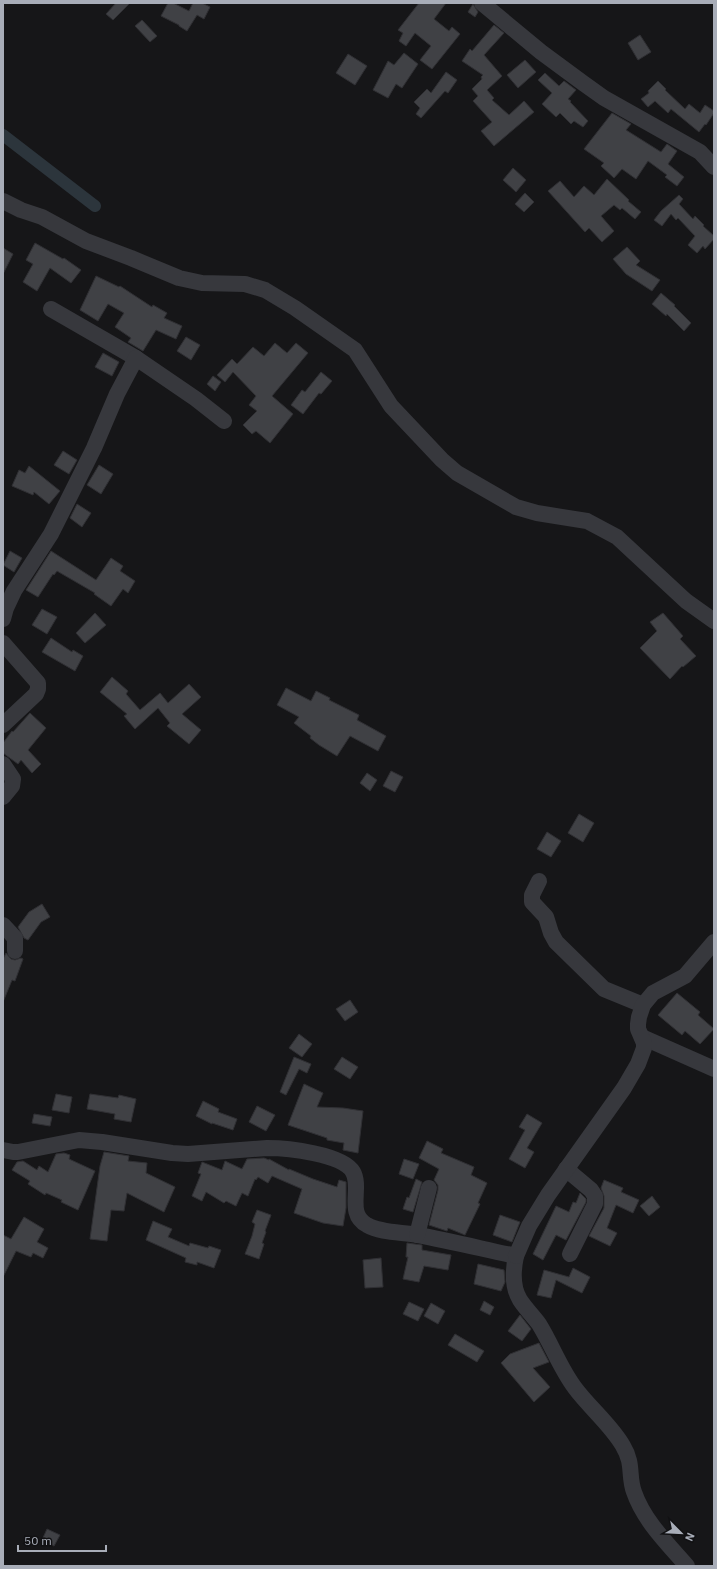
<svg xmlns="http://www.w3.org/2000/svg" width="717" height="1569" font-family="'IBM Plex Sans',sans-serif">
	<rect width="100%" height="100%" fill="#161618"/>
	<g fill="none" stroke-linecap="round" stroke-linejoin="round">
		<polyline stroke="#2c353c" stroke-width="12" points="3,135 95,206"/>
	</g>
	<g fill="#404145" stroke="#303034">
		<polygon points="116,3 130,3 113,20 106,14"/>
		<polygon points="168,3 173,3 189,11 193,3 202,3 210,7 204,19 197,15 187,31 179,26 179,25 161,16"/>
		<polygon points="419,3 446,3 434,19 449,31 452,27 460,34 432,69 420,60 431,46 415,33 406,46 399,41 403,33 398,30"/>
		<polygon points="473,4 478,12 475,17 468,12"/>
		<polygon points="142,20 157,36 150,42 135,26"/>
		<polygon points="494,25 504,33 484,55 502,76 487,90 494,98 492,100 509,115 524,101 534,112 494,146 481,131 492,122 473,101 478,96 472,89 482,79 481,77 483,75 462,61 470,49 472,51"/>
		<polygon points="640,35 651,52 638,60 628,43"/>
		<polygon points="404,53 418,64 402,88 396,84 388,98 373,90 388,61 394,65"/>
		<polygon points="348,54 367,66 355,85 336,73"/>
		<polygon points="525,60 536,72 518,88 507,75"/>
		<polygon points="446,72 457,80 448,93 445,91 421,118 416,114 420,108 414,102 427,89 431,93"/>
		<polygon points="545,73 559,86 564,81 576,90 568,99 571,101 570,102 588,121 583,127 574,121 571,124 560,113 556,117 542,104 552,93 538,80"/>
		<polygon points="658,81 666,89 665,90 685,109 689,104 700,113 705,105 714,111 714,113 706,125 705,124 699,132 671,109 668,113 655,101 648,107 641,99 649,93 648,91"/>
		<polygon points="612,113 631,124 626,130 661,152 667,144 677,151 668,164 684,177 677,186 665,177 667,175 648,161 636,179 622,169 614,178 601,166 604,163 584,149"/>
		<polygon points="513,168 526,180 516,192 503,180"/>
		<polygon points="607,179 629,200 628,201 641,212 635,219 622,208 620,210 614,205 601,216 614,231 602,242 589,228 585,232 548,191 560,181 574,197 584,186 594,195"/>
		<polygon points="525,193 534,202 524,212 515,204"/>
		<polygon points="679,195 683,199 679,204 693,219 695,216 704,225 703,226 714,236 714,239 705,249 703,246 697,253 688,245 695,236 678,218 676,220 671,214 662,226 654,220 661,211"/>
		<polygon points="35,243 63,259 64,258 81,270 71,283 50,268 37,291 23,282 33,264 26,260"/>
		<polygon points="627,247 640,261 636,265 660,280 652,291 626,274 613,259"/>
		<polygon points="3,248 13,254 3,274"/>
		<polygon points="96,276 119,287 120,286 152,307 153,305 167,313 164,318 182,326 176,339 156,330 143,351 128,342 131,338 115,327 124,313 108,304 98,321 80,310"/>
		<polygon points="661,293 675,305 674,306 691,323 684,331 667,314 666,316 652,304"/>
		<polygon points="186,337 200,345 191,360 177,351"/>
		<polygon points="275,343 287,353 296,343 308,353 272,396 293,414 270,443 256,431 252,434 243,425 257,411 249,405 256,396 233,372 225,382 217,375 232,359 237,364 253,347 264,356"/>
		<polygon points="103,353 119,362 112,376 95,367"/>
		<polygon points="321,372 332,381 321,394 319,393 303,414 291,405 302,390 305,392"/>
		<polygon points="213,376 221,382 215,391 207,384"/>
		<polygon points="63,451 77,460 69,474 54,465"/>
		<polygon points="99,465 113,474 101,494 87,485"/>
		<polygon points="29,466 60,491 49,504 34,492 33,495 12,486 19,470 25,473"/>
		<polygon points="77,504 91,513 82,527 70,518"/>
		<polygon points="10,551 22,558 14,572 3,565"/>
		<polygon points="51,551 96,580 111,558 123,566 120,571 135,581 128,593 123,589 111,606 94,594 95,593 57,571 54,575 53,574 38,597 26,590"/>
		<polygon points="42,609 57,617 47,634 32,625"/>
		<polygon points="95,613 106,625 85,643 76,633"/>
		<polygon points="663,613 683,636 680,639 696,656 683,667 682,666 670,679 640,648 657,631 650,622"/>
		<polygon points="51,638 72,652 73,650 83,656 75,671 42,652"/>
		<polygon points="112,677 128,691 126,694 140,710 160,693 168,703 189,684 201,697 182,714 201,730 189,744 167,726 170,723 158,708 135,729 124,716 127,714 100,692"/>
		<polygon points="286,688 311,701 316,691 330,698 329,700 359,715 357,720 386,736 378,751 350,736 337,756 319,745 310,738 311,736 294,723 299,717 277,705"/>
		<polygon points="30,713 46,728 28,750 41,764 32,773 21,760 18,764 3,753 3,743 12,731 13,732"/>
		<polygon points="391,771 403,777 395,792 383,786"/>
		<polygon points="367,773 377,780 370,791 360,783"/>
		<polygon points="579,814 594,823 583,842 568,833"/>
		<polygon points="547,832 561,841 551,857 537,849"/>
		<polygon points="42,904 50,917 41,922 28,940 24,938 18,927 29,912"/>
		<polygon points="6,953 11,959 15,960 21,958 23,959 15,981 12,980 3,1002 3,959"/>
		<polygon points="677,993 700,1012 698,1015 714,1029 700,1044 685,1031 682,1035 658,1015"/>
		<polygon points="350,1000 358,1012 345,1021 336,1009"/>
		<polygon points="299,1034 312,1044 302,1057 289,1048"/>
		<polygon points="294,1057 311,1064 307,1073 299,1069 286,1095 280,1092"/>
		<polygon points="342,1057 358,1067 350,1079 334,1069"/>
		<polygon points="304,1084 323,1093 317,1107 343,1108 363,1111 358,1153 343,1150 344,1143 327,1140 327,1138 288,1125"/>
		<polygon points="56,1094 72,1097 69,1113 52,1110"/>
		<polygon points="90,1094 118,1098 119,1095 136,1099 131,1122 114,1119 115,1114 87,1109"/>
		<polygon points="203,1101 219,1109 218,1112 237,1119 233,1130 212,1123 212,1124 196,1116"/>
		<polygon points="257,1106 275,1115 266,1131 249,1122"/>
		<polygon points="34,1114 52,1117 50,1126 32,1123"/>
		<polygon points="527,1114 542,1123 527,1148 534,1152 525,1168 509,1159 525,1130 519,1127"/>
		<polygon points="427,1141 443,1149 441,1153 474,1167 471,1175 487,1183 478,1203 480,1204 465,1235 448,1228 447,1231 429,1225 438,1190 438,1185 434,1180 439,1169 419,1158"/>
		<polygon points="104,1152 129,1156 128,1161 147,1163 146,1173 175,1187 164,1212 127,1193 124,1211 111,1210 107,1241 90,1239 100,1166"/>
		<polygon points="64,1153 70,1155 69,1159 95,1171 78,1210 61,1202 62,1200 46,1193 45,1195 28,1184 30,1181 12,1170 17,1162 23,1161 37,1170 39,1166 48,1172 56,1154"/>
		<polygon points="264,1158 269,1160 269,1159 289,1170 289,1169 313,1179 337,1187 339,1180 346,1182 346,1208 343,1226 323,1223 294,1213 302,1189 272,1176 268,1183 258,1177 256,1180 255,1179 248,1196 242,1193 236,1206 226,1201 224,1203 206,1192 202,1201 192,1196 201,1174 198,1173 202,1162 222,1170 225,1161 242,1169 247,1159"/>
		<polygon points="404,1159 419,1164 413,1179 399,1174"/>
		<polygon points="416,1179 422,1182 413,1212 403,1209 407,1197 409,1198"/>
		<polygon points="604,1180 623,1188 621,1192 639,1200 633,1213 616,1205 607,1228 617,1233 610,1246 589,1236 604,1208 604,1196 601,1188"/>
		<polygon points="580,1193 586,1199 586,1202 566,1240 556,1235 543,1260 533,1254 556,1206 569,1212 573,1202 576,1203"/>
		<polygon points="652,1196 660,1207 649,1216 640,1206"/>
		<polygon points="257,1210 271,1215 265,1231 266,1232 262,1243 264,1244 259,1259 245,1254 252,1236 255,1224 252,1222"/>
		<polygon points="500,1215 520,1222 512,1242 493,1235"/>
		<polygon points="24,1217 44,1229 37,1242 48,1248 43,1258 33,1253 31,1257 16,1251 3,1277 3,1235 11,1239"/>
		<polygon points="153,1221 172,1229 168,1237 189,1246 190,1243 208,1248 209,1246 221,1250 214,1268 197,1262 197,1265 185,1262 186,1258 146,1240"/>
		<polygon points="407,1243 422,1245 422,1250 451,1255 448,1270 424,1266 419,1282 403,1279 408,1257 406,1257"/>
		<polygon points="381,1258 383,1287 365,1288 363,1260"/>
		<polygon points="478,1264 504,1270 505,1282 501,1291 474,1284"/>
		<polygon points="573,1268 590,1277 582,1293 556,1280 551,1298 537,1295 544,1270 569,1277"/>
		<polygon points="484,1301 494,1307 490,1315 480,1310"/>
		<polygon points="409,1302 424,1309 418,1321 403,1314"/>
		<polygon points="431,1303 445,1311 438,1324 424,1316"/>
		<polygon points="520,1315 531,1329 522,1341 508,1331"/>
		<polygon points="455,1334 484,1351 477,1362 448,1345"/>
		<polygon points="539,1343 549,1362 533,1368 550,1387 534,1402 501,1363 510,1354"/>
		<polygon points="47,1529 60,1535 54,1546 42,1540"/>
	</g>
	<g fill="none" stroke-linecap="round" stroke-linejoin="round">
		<g stroke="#37383d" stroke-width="16">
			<polyline points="482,3 541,52 583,83 604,98 700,152 714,167"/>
			<polyline points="3,201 21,210 42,217 86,241 131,258 179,278 202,283 245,284 265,290 295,308 355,350 391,406 442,460 457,473 516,507 537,513 587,521 617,537 686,601 714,621"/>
			<polyline points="51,309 136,358"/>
			<polyline points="3,619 6,608 14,591 51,534 94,448 117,394 136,358 196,399 224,421"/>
			<polyline points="3,643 38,683 38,689 36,694 3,725"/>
			<polyline points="3,764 13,779 12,786 3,797"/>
			<polyline points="539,881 532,895 532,902 546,917 551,933 556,942 604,989 643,1005"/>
			<polyline points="3,925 15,938 15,951"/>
			<polyline points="642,1037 714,1069"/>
			<path d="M3 1150 13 1152H18L79 1140 102 1142 172 1153 188 1154 267 1148C287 1148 343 1154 353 1172 362 1188 346 1214 367 1225 381 1233 401 1232 418 1235 450 1241 483 1249 516 1256 513 1270 512 1287 520 1300 526 1309 533 1316 539 1324 552 1345 560 1368 575 1388 589 1407 612 1426 623 1446 634 1464 628 1476 634 1492 644 1521 668 1544 687 1566"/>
			<polyline points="566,1169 591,1190 595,1196 595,1204 570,1254"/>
			<polyline points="417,1235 429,1188"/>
			<polyline points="516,1256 529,1226 548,1195 624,1088 638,1064 644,1048 644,1043 638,1029 638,1024 639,1017 643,1005 653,993 685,976 714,942"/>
		</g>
	</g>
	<rect width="717" height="1569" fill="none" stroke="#a8adb8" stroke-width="8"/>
	<g transform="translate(681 1533) rotate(114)" stroke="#111113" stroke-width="3" paint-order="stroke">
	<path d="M0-3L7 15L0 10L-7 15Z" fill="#a8adb8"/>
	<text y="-6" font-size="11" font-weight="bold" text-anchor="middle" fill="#a8adb8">N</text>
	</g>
	<path d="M18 1545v6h88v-6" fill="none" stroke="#a8adb8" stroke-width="2"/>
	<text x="24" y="1545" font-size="12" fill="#a8adb8" stroke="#111113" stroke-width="3" paint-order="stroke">50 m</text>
</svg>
